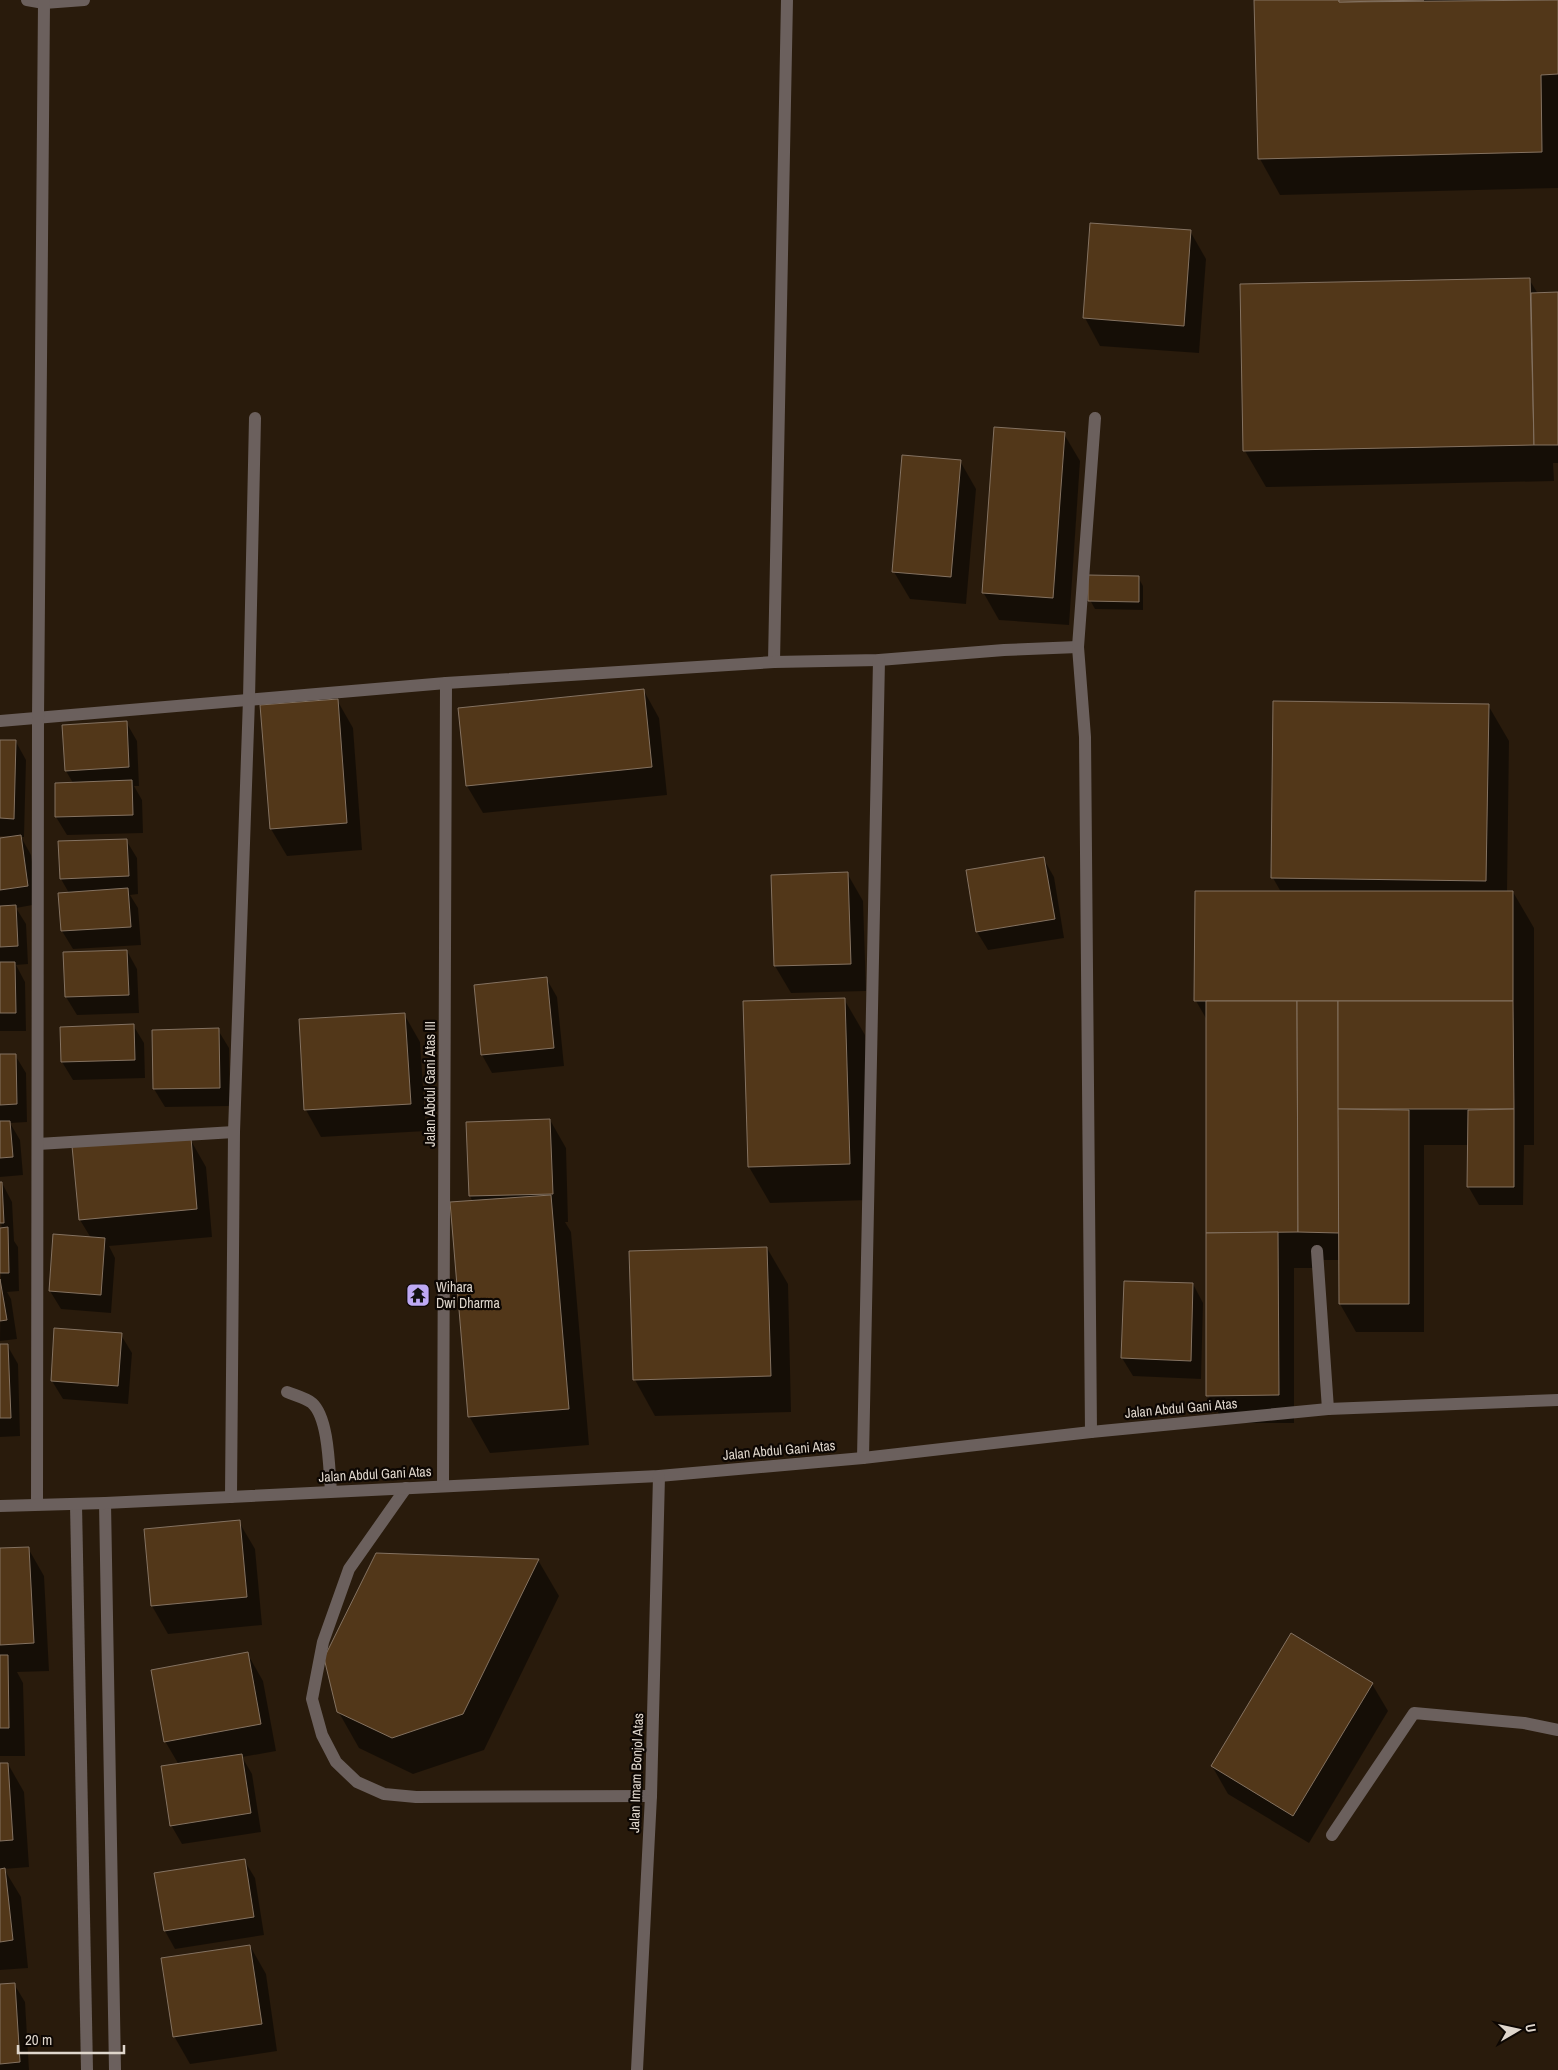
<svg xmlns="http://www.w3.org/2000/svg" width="1558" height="2070" font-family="'Archivo Narrow',sans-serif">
	<rect width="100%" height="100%" fill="#291b0c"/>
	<g fill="#0007">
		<polygon points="1256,0 1558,0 1558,188 1280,195 1260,159"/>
		<polygon points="1091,224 1190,231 1206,259 1199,353 1100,346 1085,318"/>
		<polygon points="1529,279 1538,294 1558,293 1558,463 1553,463 1554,481 1266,487 1245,451"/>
		<polygon points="1064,434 1080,461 1069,625 999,620 983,592"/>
		<polygon points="960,461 976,489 966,604 910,599 894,572"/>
		<polygon points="1138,577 1143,586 1143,610 1095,609 1090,600"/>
		<polygon points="644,691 659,718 667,795 483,813 467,786"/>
		<polygon points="337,700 353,728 362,850 287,856 271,829"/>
		<polygon points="1274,703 1488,705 1509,741 1507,892 1513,892 1534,928 1534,1145 1524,1145 1523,1205 1479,1205 1468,1186 1469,1145 1424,1145 1424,1332 1356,1332 1340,1304 1340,1260 1318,1260 1318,1268 1294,1268 1294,1423 1224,1423 1208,1395 1207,1020 1196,1001 1281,892 1273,878"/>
		<polygon points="126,722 137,741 139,786 134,786 142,800 143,833 67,835 56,817 73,783 66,771"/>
		<polygon points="0,741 16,742 26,760 24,837 21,837 31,855 38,904 16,908 26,924 28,964 16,965 25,982 26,1031 0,1031 0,839 12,836 0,836"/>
		<polygon points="126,840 137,858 138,894 130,895 138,908 141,945 73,949 62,931 69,893 61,879 59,843"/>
		<polygon points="1043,858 1054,877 1064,938 988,950 977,932 967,871"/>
		<polygon points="847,873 863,901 866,991 791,993 775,966"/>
		<polygon points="127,951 137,969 139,1013 77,1015 66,997 64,953"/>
		<polygon points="546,978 557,997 564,1066 492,1073 482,1055"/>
		<polygon points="844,999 865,1035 870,1200 770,1203 749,1167"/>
		<polygon points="404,1014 420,1042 426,1131 321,1137 306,1110"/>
		<polygon points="133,1025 144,1043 145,1078 73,1080 62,1062 61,1028"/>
		<polygon points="218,1030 229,1048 230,1106 165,1107 154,1089"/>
		<polygon points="0,1055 15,1055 26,1073 27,1122 10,1123 20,1140 23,1175 0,1177"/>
		<polygon points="550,1120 566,1148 568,1222 565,1222 571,1232 589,1445 490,1453 469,1416 473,1202 470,1196 467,1123"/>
		<polygon points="190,1139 206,1167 212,1237 109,1246 115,1258 111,1313 61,1309 50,1291 91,1238 80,1220"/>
		<polygon points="2,1183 12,1202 14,1241 18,1247 19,1291 7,1292 11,1299 17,1339 0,1341"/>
		<polygon points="767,1248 788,1284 791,1412 655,1416 635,1380"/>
		<polygon points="1193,1284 1203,1303 1201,1379 1133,1376 1122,1358"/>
		<polygon points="121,1335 132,1353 128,1404 63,1399 52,1381"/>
		<polygon points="0,1345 7,1345 18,1364 20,1436 0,1437"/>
		<polygon points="239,1522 255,1549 262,1625 168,1634 152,1606 145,1530"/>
		<polygon points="28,1548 44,1576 49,1671 17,1672 23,1683 25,1756 0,1756 0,1550"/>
		<polygon points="376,1554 538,1560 559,1596 484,1750 413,1774 359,1748 338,1711"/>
		<polygon points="1292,1634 1372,1684 1388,1711 1309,1843 1228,1794 1212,1766"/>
		<polygon points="247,1653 263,1681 276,1751 242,1757 252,1774 261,1832 182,1844 171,1825 179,1765 165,1741"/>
		<polygon points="0,1764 8,1764 24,1792 29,1867 4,1869 21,1897 28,1968 0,1970"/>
		<polygon points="244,1860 255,1878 264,1935 175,1949 165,1931"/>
		<polygon points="250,1946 266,1974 277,2051 190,2064 174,2036"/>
		<polygon points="14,1984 25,2002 29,2070 0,2070 0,1985"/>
	</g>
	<g fill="#523719" stroke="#847261">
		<polygon points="1254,0 1339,0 1339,2 1558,0 1558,74 1541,75 1542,152 1258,159"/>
		<polygon points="1339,0 1424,0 1339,2"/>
		<polygon points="1090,223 1191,230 1184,326 1083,318"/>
		<polygon points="1530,278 1534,445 1243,451 1240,284"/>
		<polygon points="1558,292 1558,445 1534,445 1531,293"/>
		<polygon points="994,427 1065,432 1053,598 982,593"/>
		<polygon points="902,455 961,460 951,577 892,572"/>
		<polygon points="1088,575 1139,576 1139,602 1088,601"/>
		<polygon points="644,689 652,767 466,786 458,708"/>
		<polygon points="338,699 347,823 270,829 260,705"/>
		<polygon points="1273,701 1489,704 1486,881 1271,878"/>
		<polygon points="127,721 129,767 65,771 62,725"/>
		<polygon points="0,740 16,740 14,819 0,818"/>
		<polygon points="132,780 133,815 55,817 55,783"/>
		<polygon points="21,835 28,886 0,890 0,838"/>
		<polygon points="127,839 129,876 60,879 58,841"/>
		<polygon points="1044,857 1055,919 976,932 966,870"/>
		<polygon points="848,872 851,964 774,966 771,875"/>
		<polygon points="128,888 131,927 61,931 58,893"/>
		<polygon points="1195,891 1513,891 1513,1001 1194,1001"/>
		<polygon points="16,905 18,946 0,947 0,906"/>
		<polygon points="127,950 129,995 65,997 63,952"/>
		<polygon points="0,962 15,962 16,1013 0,1013"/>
		<polygon points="547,977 554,1048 481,1055 474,985"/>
		<polygon points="845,998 850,1164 748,1167 743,1001"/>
		<polygon points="1206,1001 1297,1001 1298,1232 1206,1233"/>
		<polygon points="1297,1001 1338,1001 1339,1233 1298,1232"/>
		<polygon points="1338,1001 1513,1001 1514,1109 1338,1109"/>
		<polygon points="405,1013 411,1104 304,1110 299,1019"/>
		<polygon points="134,1024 135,1060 61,1062 60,1027"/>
		<polygon points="219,1028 220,1088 153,1089 152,1030"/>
		<polygon points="0,1054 16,1054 17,1104 0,1105"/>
		<polygon points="1338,1109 1409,1110 1409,1304 1339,1304"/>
		<polygon points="1514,1109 1514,1187 1467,1187 1468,1110"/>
		<polygon points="550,1119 553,1194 469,1196 466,1122"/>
		<polygon points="0,1121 10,1121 13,1157 0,1158"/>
		<polygon points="191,1138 197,1209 79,1220 72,1146"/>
		<polygon points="0,1182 2,1182 4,1223 0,1223"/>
		<polygon points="551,1195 569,1409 468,1417 450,1202"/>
		<polygon points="8,1227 9,1273 0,1273 0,1228"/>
		<polygon points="1278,1232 1279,1395 1206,1396 1206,1233"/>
		<polygon points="53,1234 105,1238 101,1295 49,1291"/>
		<polygon points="767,1247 771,1376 633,1380 629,1251"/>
		<polygon points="0,1279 7,1320 0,1321"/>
		<polygon points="1124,1281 1193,1283 1191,1361 1121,1358"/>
		<polygon points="54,1328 122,1333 118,1386 51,1381"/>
		<polygon points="0,1344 8,1344 11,1418 0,1418"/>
		<polygon points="240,1520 247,1597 151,1606 144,1529"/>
		<polygon points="29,1547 34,1643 0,1645 0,1548"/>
		<polygon points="376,1553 539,1559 463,1714 392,1738 337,1712 324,1658"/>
		<polygon points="1291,1633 1373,1683 1293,1816 1211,1766"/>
		<polygon points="248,1652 261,1724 164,1742 151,1670"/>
		<polygon points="0,1655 8,1655 9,1728 0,1728"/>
		<polygon points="242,1754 251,1813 170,1826 161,1766"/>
		<polygon points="0,1763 8,1763 13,1840 0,1841"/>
		<polygon points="245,1859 254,1917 164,1931 154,1873"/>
		<polygon points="5,1868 13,1940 0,1942 0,1869"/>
		<polygon points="250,1945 262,2024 173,2037 161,1958"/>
		<polygon points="15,1983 20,2062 0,2064 0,1984"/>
	</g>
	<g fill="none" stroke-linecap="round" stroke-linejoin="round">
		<g stroke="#6b605d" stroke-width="12">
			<polyline points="27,0 44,3 84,0"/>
			<polyline points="774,662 787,0"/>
			<polyline points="0,721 446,683 774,662 879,660 1004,650 1078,647"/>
			<polyline points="38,1144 234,1132"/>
			<polyline points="1317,1251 1328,1409"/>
			<path d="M287 1392C294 1395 306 1398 312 1403 329 1418 329 1469 331 1491"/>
			<polyline points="1091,1432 1085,737 1078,647 1095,418"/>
			<polyline points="863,1458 879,660"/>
			<polyline points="443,1486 446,683"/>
			<polyline points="406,1488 349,1569 323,1642 312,1699 322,1735 336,1762 357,1782 384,1794 416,1797 651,1796"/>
			<polyline points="231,1497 234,1132 249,699 255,418"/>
			<polyline points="105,1503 115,2070"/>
			<polyline points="37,1504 38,719 44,3"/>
			<polyline points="76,1504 87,2070"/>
			<polyline points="0,1506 105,1503 659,1476 863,1458 1091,1432 1328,1409 1558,1400"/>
			<polyline points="1332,1835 1414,1713 1524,1723 1558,1730"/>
			<polyline points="637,2070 651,1796 659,1476"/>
		</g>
	</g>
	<defs>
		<g id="temple-square" transform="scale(1.25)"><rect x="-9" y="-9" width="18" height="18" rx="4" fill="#bea9f4" stroke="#0d0703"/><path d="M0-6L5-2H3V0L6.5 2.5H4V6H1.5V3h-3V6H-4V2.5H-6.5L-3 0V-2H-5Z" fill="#111"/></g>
	</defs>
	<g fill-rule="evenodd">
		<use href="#temple-square" x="418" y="1295"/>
	</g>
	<g text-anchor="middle" stroke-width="4.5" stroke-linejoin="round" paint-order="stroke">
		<g font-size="14" fill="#dfd6cc" stroke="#0d0703">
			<text transform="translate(430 1084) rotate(-90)" y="5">Jalan Abdul Gani Atas III</text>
			<text transform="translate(1181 1408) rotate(-5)" y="5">Jalan Abdul Gani Atas</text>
			<text transform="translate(779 1450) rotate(-5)" y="5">Jalan Abdul Gani Atas</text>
			<text transform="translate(375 1474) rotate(-3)" y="5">Jalan Abdul Gani Atas</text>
			<text transform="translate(636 1773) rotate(-88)" y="5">Jalan Imam Bonjol Atas</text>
		</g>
		<g font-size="14" fill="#dfd6cc" stroke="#0d0703" text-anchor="start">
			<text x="436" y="1292">Wihara<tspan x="436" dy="16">Dwi Dharma</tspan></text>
		</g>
	</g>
	<g transform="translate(1518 2030) rotate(81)" stroke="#0d0703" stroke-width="4" paint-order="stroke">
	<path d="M0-4L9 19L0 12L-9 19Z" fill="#dfd6cc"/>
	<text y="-8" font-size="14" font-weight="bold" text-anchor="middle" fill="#dfd6cc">U</text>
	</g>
	<path d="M18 2045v8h106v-8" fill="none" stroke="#dfd6cc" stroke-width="2.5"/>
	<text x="25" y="2045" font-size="15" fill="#dfd6cc" stroke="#0d0703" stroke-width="4" paint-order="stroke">20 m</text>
</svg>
